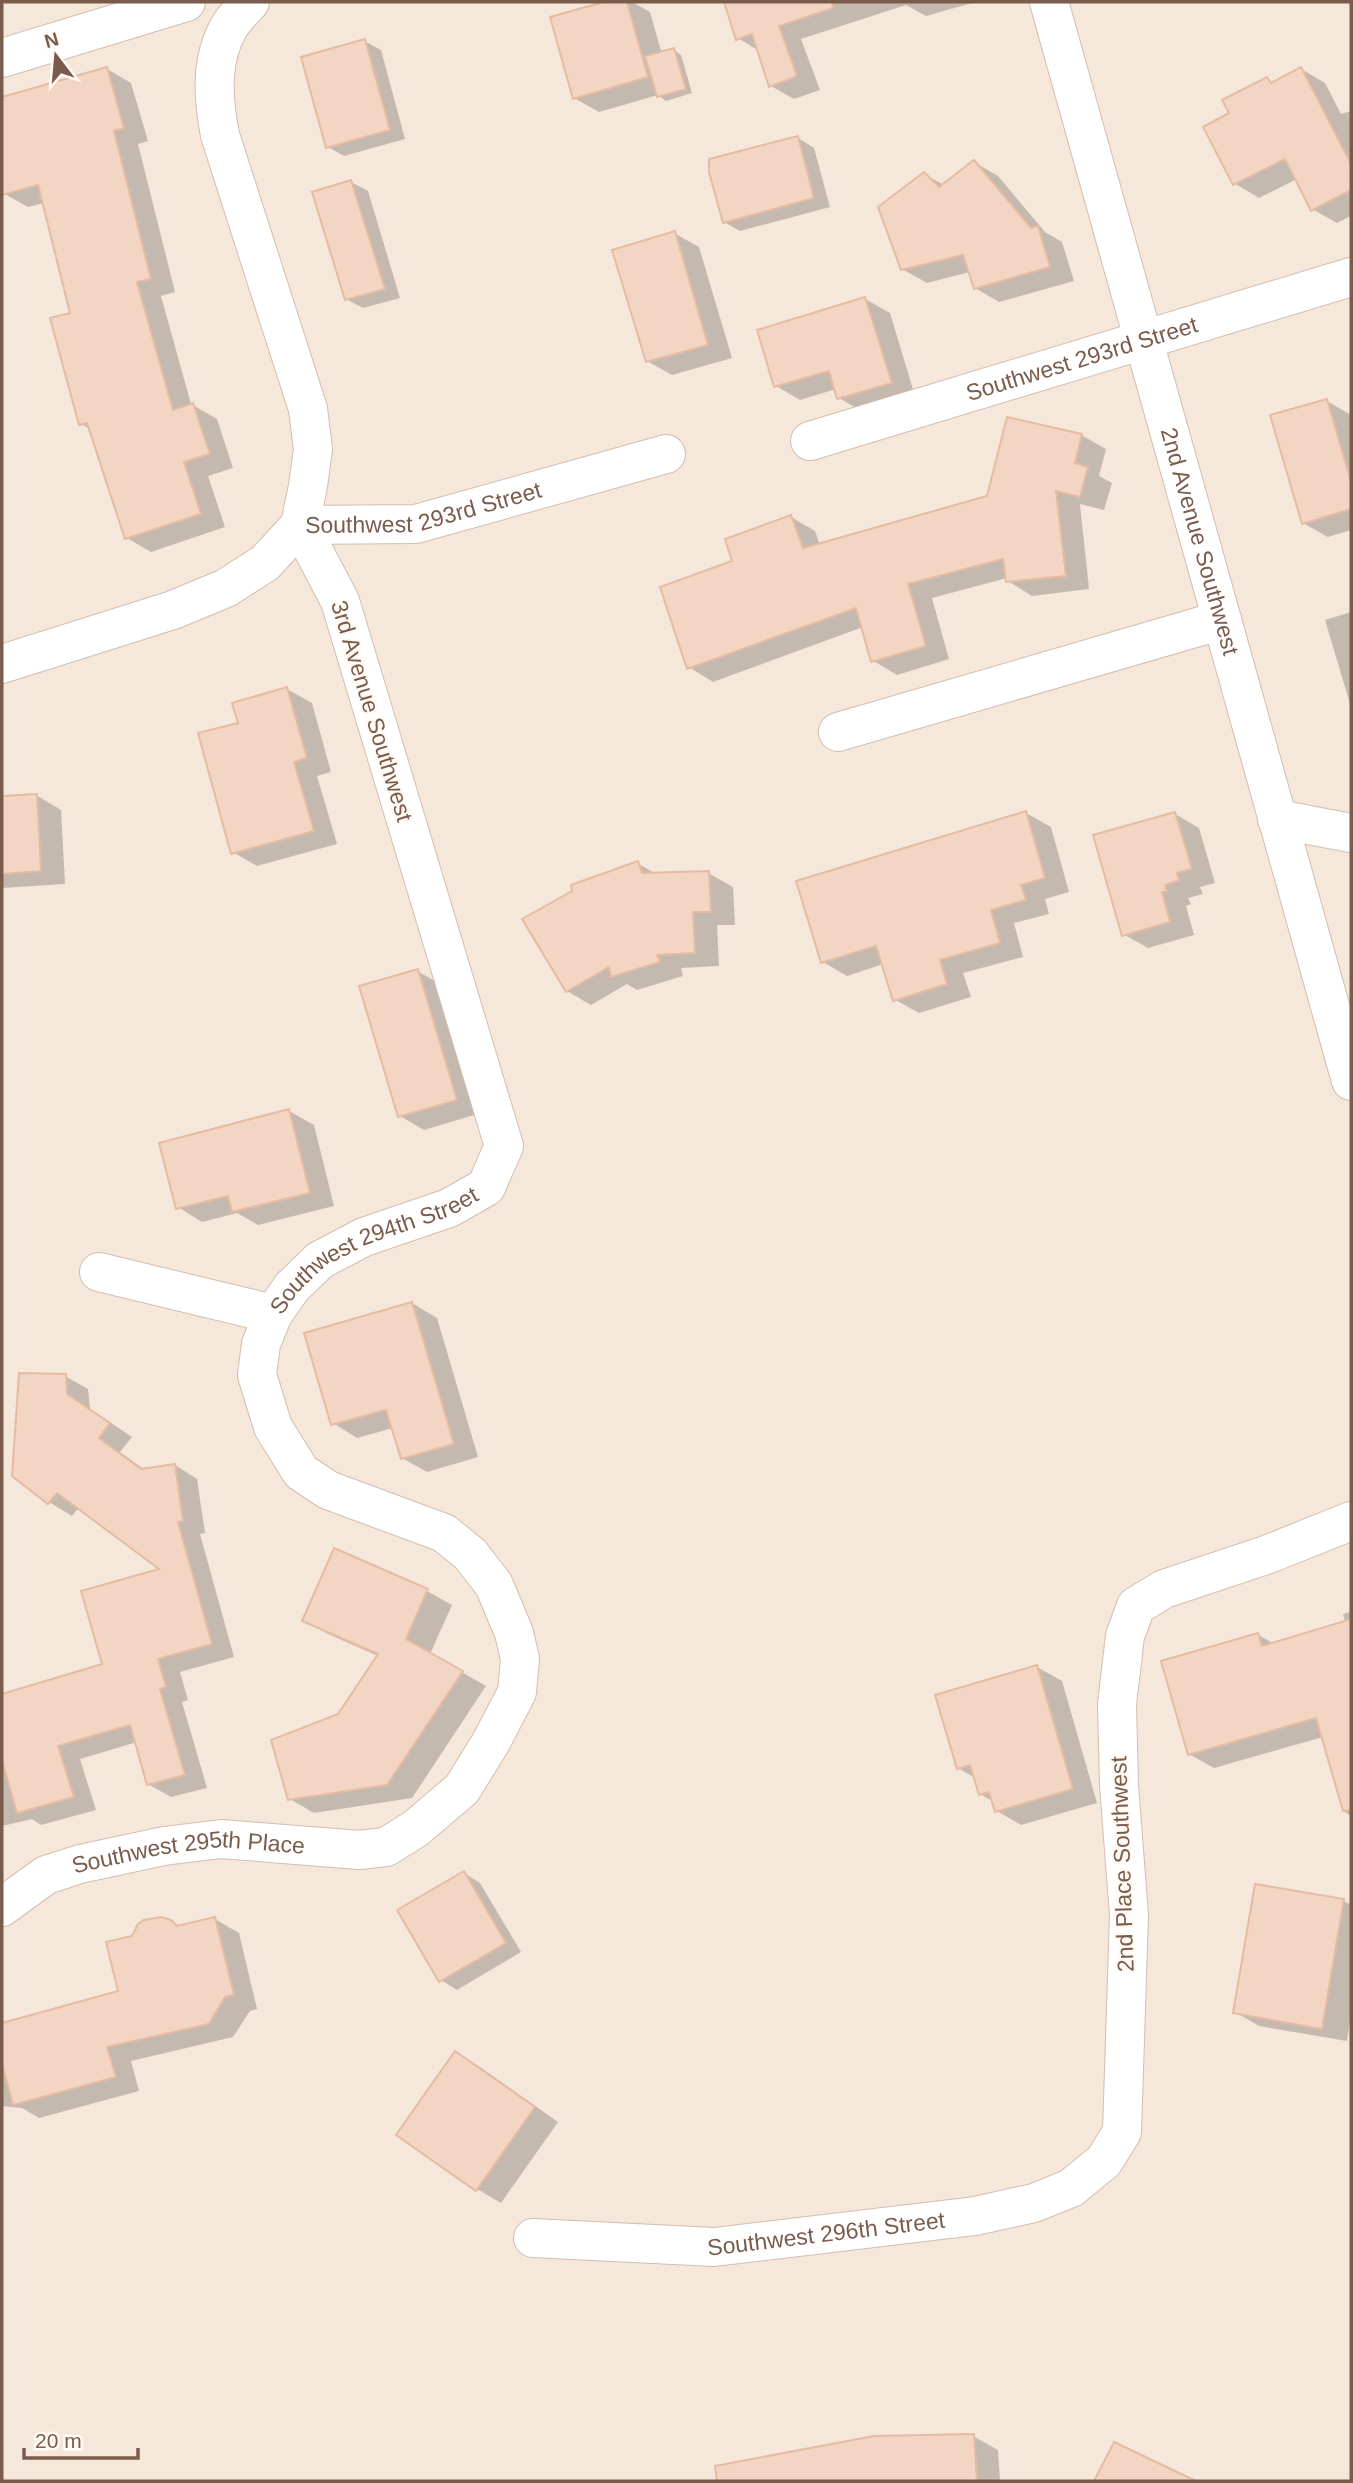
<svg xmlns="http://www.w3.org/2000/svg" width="1353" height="2483" font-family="Arial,sans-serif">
	<rect width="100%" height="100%" fill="#fdf6ec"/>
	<rect fill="#f5e8da" x="2" y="2" width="1349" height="2479"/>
	<g fill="#0003">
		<polygon points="611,2 632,2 650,12 662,54 674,50 681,55 692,93 666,101 658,95 599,112 574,98 552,18"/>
		<polygon points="744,2 972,2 972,3 926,16 906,5 801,39 820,90 794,99 771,86 759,51 738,38 727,7"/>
		<polygon points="364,41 381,50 405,139 344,156 328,147"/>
		<polygon points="107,69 131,83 148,141 138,144 175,292 161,296 191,404 217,419 233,468 208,476 225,527 151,552 127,538 92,430 81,424 72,314 44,203 28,207 3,193 2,187 2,99"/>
		<polygon points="1301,69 1325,83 1341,114 1351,111 1351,216 1337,223 1312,209 1297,179 1259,198 1234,183 1231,114 1267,79 1274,83"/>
		<polygon points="798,138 814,148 830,207 740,231 724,222"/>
		<polygon points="974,162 998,176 1045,232 1062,242 1074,281 999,302 975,288 970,272 927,283 902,269 924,174 944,185"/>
		<polygon points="351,182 368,191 400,298 363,308 346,299"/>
		<polygon points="674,233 699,247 732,358 672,375 647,361"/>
		<polygon points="865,299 890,313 915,396 863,412 839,398 836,389 800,400 776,386"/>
		<polygon points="1327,401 1351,415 1351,530 1328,537 1303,523"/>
		<polygon points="1081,435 1106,449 1099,476 1112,483 1104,510 1080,504 1089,589 1032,596 1008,581 1007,578 932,598 949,659 897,675 872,660 863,627 713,682 689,667 735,562 791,517 815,531 820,545 989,498"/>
		<polygon points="1351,612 1351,707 1325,620"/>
		<polygon points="287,689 312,703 331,772 317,776 337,844 257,866 233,852 240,724"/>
		<polygon points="36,795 61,810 65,884 2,888 2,797"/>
		<polygon points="1026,813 1051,827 1069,892 1045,899 1049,914 1014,923 1023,957 963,973 971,997 919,1013 894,999 883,964 847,976 823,962"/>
		<polygon points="1175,814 1199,828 1215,883 1200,887 1203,894 1188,898 1191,904 1186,906 1194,935 1148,948 1123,934"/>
		<polygon points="637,863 658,875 708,873 733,887 735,925 717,925 719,966 681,968 683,976 637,990 627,984 591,1005 567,991"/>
		<polygon points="417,971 442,985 481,1113 424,1130 400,1116"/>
		<polygon points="289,1111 314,1125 334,1206 258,1225 237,1213 202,1222 178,1207"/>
		<polygon points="412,1303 437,1318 478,1457 427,1472 402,1458 393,1428 357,1438 333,1423"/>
		<polygon points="65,1376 88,1389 90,1409 132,1437 120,1452 145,1470 175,1465 197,1479 205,1533 200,1534 234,1657 180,1672 188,1700 182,1702 207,1788 171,1797 148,1784 137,1742 80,1759 96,1810 41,1825 32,1819 2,1826 2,1695 104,1666 163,1570 79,1507 72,1516 49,1502 14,1475"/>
		<polygon points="335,1551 427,1591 452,1605 430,1654 486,1686 412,1798 314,1813 290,1799 339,1716 378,1656 328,1634 304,1620"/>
		<polygon points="1351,1612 1351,1816 1345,1812 1323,1737 1214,1768 1189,1754 1257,1634 1274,1644 1345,1622 1343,1614"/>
		<polygon points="1037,1667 1062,1681 1097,1803 1021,1825 997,1811 994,1802 980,1794 975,1778 958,1768"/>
		<polygon points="464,1873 480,1883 521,1952 457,1990 441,1980"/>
		<polygon points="1257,1886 1344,1901 1351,1905 1351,2014 1347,2041 1259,2026 1235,2012"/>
		<polygon points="215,1919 239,1933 257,2009 250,2011 233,2037 131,2061 139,2091 39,2118 22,2108 2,2106 2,2025 120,1992 133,1938 170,1921 181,1927"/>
		<polygon points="456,2053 480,2067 558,2122 501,2203 477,2189"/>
		<polygon points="973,2436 998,2450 1000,2481 735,2481 731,2465"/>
	</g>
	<g fill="#f3d5c3" stroke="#e6bba3" stroke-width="2">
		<polygon points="604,2 627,2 648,77 573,99 550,17"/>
		<polygon points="724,2 832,2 833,8 779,26 797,76 769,87 752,34 736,40"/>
		<polygon points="365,39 390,130 326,148 301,57"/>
		<polygon points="674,48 686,89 657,97 645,56"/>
		<polygon points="107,67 124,128 114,131 151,279 137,282 173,410 193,403 210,454 184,462 201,514 125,539 87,423 79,425 50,318 70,313 38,185 2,195 2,97"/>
		<polygon points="1301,67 1351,164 1351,190 1311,211 1285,159 1233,185 1203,127 1229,113 1222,100 1267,77 1271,83"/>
		<polygon points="798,136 814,198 723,223 709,172 709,159"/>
		<polygon points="974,160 1031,228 1038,226 1050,267 974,289 963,255 901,270 878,207 924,172 939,187"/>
		<polygon points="351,180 385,289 345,300 312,192"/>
		<polygon points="675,231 708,345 646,362 612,250"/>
		<polygon points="865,297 892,383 837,399 829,371 774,387 757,330"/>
		<polygon points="1327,399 1351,482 1351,509 1302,524 1270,415"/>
		<polygon points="1007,417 1082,434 1075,463 1088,467 1080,497 1056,491 1066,576 1006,582 1003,559 908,584 926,646 871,662 856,608 687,669 660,587 732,561 725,539 791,515 803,548 987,496"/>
		<polygon points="287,687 307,758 294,762 314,831 231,854 198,733 238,723 232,703"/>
		<polygon points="37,794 41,871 2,874 2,796"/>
		<polygon points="1026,811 1045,878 1021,885 1026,900 991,910 1000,943 940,960 947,984 893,1001 876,946 821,963 796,881"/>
		<polygon points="1175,812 1192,869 1177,873 1179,880 1165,885 1167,891 1162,892 1170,922 1122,936 1093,835"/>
		<polygon points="638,861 642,873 709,871 711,912 693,912 695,953 657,955 660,962 611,977 609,967 566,992 522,919 572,891 571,885"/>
		<polygon points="418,969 457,1100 398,1117 359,986"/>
		<polygon points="289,1109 310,1193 232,1212 228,1196 176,1209 159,1143"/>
		<polygon points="412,1302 454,1444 401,1459 386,1410 331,1425 304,1333"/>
		<polygon points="19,1373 66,1374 67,1394 110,1423 99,1438 141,1469 175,1464 183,1521 178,1522 212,1644 158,1659 166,1687 160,1689 185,1775 147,1785 130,1725 58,1746 74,1797 17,1813 2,1761 2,1694 102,1664 81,1591 159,1569 57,1493 48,1504 12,1476"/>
		<polygon points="334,1548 428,1589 406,1639 463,1671 387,1785 288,1800 271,1740 338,1714 378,1654 302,1621"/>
		<polygon points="1351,1619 1351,1810 1343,1811 1316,1718 1188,1755 1161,1661 1258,1633 1262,1646"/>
		<polygon points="1037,1665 1073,1789 995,1812 989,1792 979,1795 970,1765 957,1769 935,1695"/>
		<polygon points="464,1871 506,1943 439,1982 397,1910"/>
		<polygon points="1255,1884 1344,1899 1322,2029 1233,2013"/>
		<polygon points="161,1917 171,1920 177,1926 215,1917 234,1995 225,1997 209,2024 107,2047 116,2077 13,2105 2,2064 2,2023 118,1991 106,1942 132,1936 138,1924 144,1920"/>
		<polygon points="455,2051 535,2107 476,2191 396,2135"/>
		<polygon points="974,2434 977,2481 717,2481 715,2466 874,2436"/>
		<polygon points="1114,2442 1196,2481 1094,2481"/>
	</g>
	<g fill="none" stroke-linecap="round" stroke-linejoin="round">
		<g stroke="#d1beb0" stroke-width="40">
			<g id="minor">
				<path id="s1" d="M1049 2 1351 1081"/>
				<polyline points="2,58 186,2"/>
				<path id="s2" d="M810 441 1351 277"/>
				<path id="s3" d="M2 664 173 610 226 588 265 563 300 525 416 524 666 454"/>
				<polyline points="838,732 1222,620"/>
				<polyline points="1277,819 1351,833"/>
				<polyline points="99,1272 273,1314"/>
				<path id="s4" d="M2 1907 46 1875 80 1864 164 1846 221 1839 359 1850 386 1847 415 1829 462 1789 491 1742 517 1692 520 1659 514 1633 494 1585 470 1554 444 1533 328 1490 301 1472 273 1427 257 1375 261 1344 273 1314 292 1287 320 1260 364 1237 449 1208 486 1187 504 1146 340 601 300 525 308 486 313 449 308 409 220 135C213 99 210 60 229 27 234 18 243 10 250 2"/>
				<path id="s5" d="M533 2238 714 2247 975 2216 1034 2203 1071 2188 1104 2161 1122 2132 1129 1915 1119 1785 1117 1704 1125 1636 1136 1606 1164 1589 1266 1555 1351 1521"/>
			</g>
		</g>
		<use href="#minor" stroke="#fff" stroke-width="38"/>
	</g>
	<g text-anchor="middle" stroke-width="5" stroke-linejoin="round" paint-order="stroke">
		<g font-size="23" fill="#7a5c4d" stroke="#fffaf3">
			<text dy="8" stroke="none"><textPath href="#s2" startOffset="284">Southwest 293rd Street</textPath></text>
			<text dy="8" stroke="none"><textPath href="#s3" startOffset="460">Southwest 293rd Street</textPath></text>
			<text dy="8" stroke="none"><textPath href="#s1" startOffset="560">2nd Avenue Southwest</textPath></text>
			<text transform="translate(372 711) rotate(73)" y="8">3rd Avenue Southwest</text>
			<text dy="8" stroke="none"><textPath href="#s4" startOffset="1241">Southwest 294th Street</textPath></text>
			<text dy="8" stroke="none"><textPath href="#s4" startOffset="200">Southwest 295th Place</textPath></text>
			<text transform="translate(1122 1864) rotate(-92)" y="8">2nd Place Southwest</text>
			<text dy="8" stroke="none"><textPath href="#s5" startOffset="294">Southwest 296th Street</textPath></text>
		</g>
	</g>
	<rect width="1353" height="2483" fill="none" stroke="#7a5c4d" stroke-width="7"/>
	<g transform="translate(56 56) rotate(344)" stroke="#fffaf3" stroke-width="5" paint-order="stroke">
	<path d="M0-5L12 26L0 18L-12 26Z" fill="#7a5c4d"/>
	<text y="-10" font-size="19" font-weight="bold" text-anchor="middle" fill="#7a5c4d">N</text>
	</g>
	<path d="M24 2448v10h114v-10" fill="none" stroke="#7a5c4d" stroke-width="3.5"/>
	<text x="35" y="2448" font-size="21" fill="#7a5c4d" stroke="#fffaf3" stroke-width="5" paint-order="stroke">20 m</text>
</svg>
